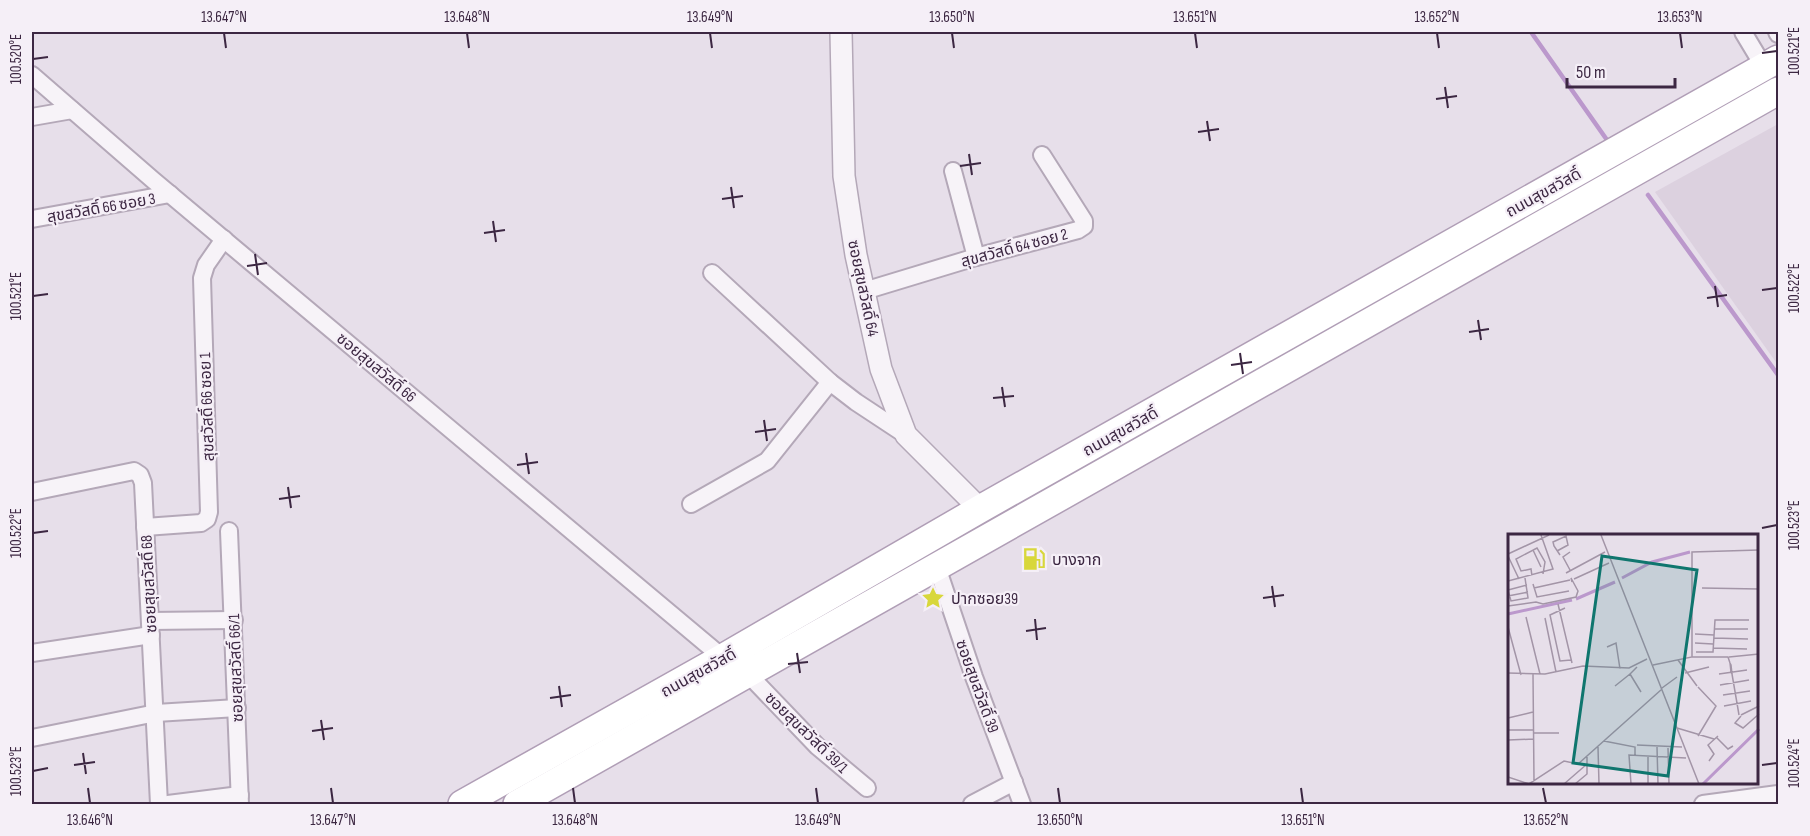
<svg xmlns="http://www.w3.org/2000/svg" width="1810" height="836" font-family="'Sofia Sans Condensed','Noto Sans Thai',sans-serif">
	<rect width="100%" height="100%" fill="#e7dfea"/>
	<polygon fill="#dcd1df" points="1778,124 1778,365 1655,192"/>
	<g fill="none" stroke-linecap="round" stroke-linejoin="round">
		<g stroke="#bb98cc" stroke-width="4.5">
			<polyline points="1531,32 1607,140"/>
			<polyline points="1648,195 1778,375"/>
		</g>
		<g stroke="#b4a8b8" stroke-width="20">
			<g id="minor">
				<polyline points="1743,32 1764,67"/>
				<polyline points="1777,32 1778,34"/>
				<polyline points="32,75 153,180 728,662"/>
				<polyline points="32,117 72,110"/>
				<polyline points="953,171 976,257"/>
				<polyline points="32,219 170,194"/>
				<polyline points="712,273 830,382"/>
				<polyline points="864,291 976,257 1078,230 1084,226 1084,221 1042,155"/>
				<polyline points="32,492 134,471 140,475 143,483 159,804"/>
				<polyline points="691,504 767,461 830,382 856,402 906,435"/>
				<polyline points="145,527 201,523 207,519 209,512 202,278 206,265 224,239"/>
				<polyline points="229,531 240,804"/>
				<polyline points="937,567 974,677 1022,804"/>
				<polyline points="150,621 234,620"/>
				<polyline points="32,653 151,635"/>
				<polyline points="748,674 817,746 867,788"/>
				<polyline points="32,738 156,713 237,708"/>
				<polyline points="168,804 240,795"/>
				<polyline points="972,804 1014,782"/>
				<polyline points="1703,804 1778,794"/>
			</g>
		</g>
		<g stroke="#b4a8b8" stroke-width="24">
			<polyline id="tertiary" points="841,32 844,176 856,255 881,369 906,435 980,509"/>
		</g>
		<g stroke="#b09eb6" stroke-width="30">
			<g id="primary">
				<polyline points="462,804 724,657 980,509 1778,59"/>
				<polyline points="517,804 1778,91"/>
			</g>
		</g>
		<use href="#minor" stroke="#f7f3f8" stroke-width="16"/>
		<use href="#tertiary" stroke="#f7f3f8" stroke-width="21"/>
		<use href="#primary" stroke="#fff" stroke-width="27"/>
	</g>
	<path fill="none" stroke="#3c2742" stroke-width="2" d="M224 33 226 48M467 33 469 48M710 33 712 48M952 33 954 48M1195 33 1197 48M1437 33 1439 48M1680 33 1682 48M1762 53 1777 51M33 59 48 57M1445 87 1448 108M1436 99 1457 96M1207 121 1210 141M1198 132 1219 129M969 154 972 175M960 166 981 163M731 187 734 208M722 199 743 196M493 221 496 242M484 233 505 230M255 254 258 275M247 266 267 263M1715 286 1718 307M1762 290 1777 288M33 296 48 294M1707 298 1727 295M1478 320 1481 340M1469 332 1489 329M1240 353 1243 374M1231 365 1252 362M1002 387 1005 407M993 398 1014 396M764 420 767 441M755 432 776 429M526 453 529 474M517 465 538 462M288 487 291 508M279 499 300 496M1762 528 1777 525M33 533 48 531M1272 586 1275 607M1263 598 1284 595M1035 619 1037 640M1026 631 1046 628M797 653 800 673M788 664 808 662M559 686 562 707M550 698 571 695M321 720 324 740M312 731 333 728M83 753 86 774M74 765 95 762M1762 765 1777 763M33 771 48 768M88 788 90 803M331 788 333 803M573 788 575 803M816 788 818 803M1058 788 1060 803M1301 788 1303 803M1543 788 1546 803"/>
	<defs>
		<g id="fuel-bare" transform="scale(1.8)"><path d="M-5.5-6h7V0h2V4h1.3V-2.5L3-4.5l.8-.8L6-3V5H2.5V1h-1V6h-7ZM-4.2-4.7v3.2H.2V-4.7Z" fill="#d8d73b" stroke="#f5eff7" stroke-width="2.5" paint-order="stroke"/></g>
		<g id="sight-bare" transform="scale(1.8)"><path d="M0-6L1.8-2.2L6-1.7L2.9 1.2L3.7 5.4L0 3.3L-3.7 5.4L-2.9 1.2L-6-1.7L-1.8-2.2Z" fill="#d8d73b" stroke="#f5eff7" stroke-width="2.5" paint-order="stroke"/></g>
	</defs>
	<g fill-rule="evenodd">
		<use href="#fuel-bare" x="1034" y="559"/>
		<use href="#sight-bare" x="933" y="598"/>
	</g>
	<g text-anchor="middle" stroke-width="4.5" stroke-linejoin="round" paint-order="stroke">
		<g font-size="16" fill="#3c2742" stroke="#f5eff7">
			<text transform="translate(1543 192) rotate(-29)" y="6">ถนนสุขสวัสดิ์</text>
			<text transform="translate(101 207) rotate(-10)" y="6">สุขสวัสดิ์ 66 ซอย 3</text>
			<text transform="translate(1014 247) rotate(-15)" y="6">สุขสวัสดิ์ 64 ซอย 2</text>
			<text transform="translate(864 288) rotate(78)" y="6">ซอยสุขสวัสดิ์ 64</text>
			<text transform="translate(377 367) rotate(40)" y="6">ซอยสุขสวัสดิ์ 66</text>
			<text transform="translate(206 407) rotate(-92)" y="6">สุขสวัสดิ์ 66 ซอย 1</text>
			<text transform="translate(1120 431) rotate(-29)" y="6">ถนนสุขสวัสดิ์</text>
			<text transform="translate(148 584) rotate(-93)" y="6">ซอยสุขสวัสดิ์ 68</text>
			<text transform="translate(235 668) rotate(-92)" y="6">ซอยสุขสวัสดิ์ 66/1</text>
			<text transform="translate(698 672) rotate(-29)" y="6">ถนนสุขสวัสดิ์</text>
			<text transform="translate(978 686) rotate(70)" y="6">ซอยสุขสวัสดิ์ 39</text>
			<text transform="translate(807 732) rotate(44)" y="6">ซอยสุขสวัสดิ์ 39/1</text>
		</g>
		<g font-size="16" fill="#3c2742" stroke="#f5eff7" text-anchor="start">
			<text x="1052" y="565">บางจาก</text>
			<text x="951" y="604">ปากซอย39</text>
		</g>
	</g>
	<g transform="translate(1508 534)">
		<rect width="250" height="250" fill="#e7dfea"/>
		<path fill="none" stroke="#bb98cc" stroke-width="3" d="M114 44 144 28 182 18M68 65 107 48M0 80 64 66M195 250 251 195"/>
		<path fill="none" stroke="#a395a7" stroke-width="1.5" d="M93 1 191 250M25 16 33 33M49 17 60 11 58 2 45 8 46 12 52 21M62 18 55 23 62 36M0 20 41 1M0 22 11 45M58 39 97 18M24 42 23 35 13 37 8 25 29 14 37 28 35 40M66 45 101 29M0 47 45 35 33 1M25 50 29 63 61 57M26 54 62 46M194 54 251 55M0 56 3 67 20 64 17 44M0 56 19 51M0 62 20 58M50 70 64 129M0 72 28 68 35 70 68 63 70 57 63 44 64 48M57 74 42 81 52 127 63 126M18 83 32 140M37 84 48 138M0 93 13 141M206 95H240M187 100 206 101M206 104 240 105M187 109 205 110M99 113 108 109 112 135M205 114 239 115M188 118H205L207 86H241M184 123H220L222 129M221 123 251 120M170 126 189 152M222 129 223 131 224 140 223 138ZM145 131 184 123V18L251 16M129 133 122 140 133 158M0 139 37 140 75 132 121 134 139 125M177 139 201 133M25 140 26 247M211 140 239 136M224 140 231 181M212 151 241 146M107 152 122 140M190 153 208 172 190 202M154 154 169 143M215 161 242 157M216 172 243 167M233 181 251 172M233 182 227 189 235 194 251 180M0 184 25 178M169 194 206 205M0 196H26M26 199H51M208 203 220 215 225 212M0 206 26 205M96 207 127 213V221M129 211 174 213M90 213 91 250M149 213 150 250M160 214 161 250M140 222V250M201 227 206 220 200 211 210 202M0 239V243L21 250 56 227 70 230 154 155M56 250 79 230M67 250 79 240V223M123 250 121 221 178 224"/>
		<path fill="#0f766e" fill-opacity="0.15" stroke="#0f766e" stroke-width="3" d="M94 22 189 36 160 242 65 229Z"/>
		<rect width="250" height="250" fill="none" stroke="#3c2742" stroke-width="3"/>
	</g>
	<rect width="1810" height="836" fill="none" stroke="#f5eff7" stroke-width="66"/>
	<path d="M1567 78v9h108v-9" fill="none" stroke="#3c2742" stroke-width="3"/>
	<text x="1576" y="78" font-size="18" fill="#3c2742" stroke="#f5eff7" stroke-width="4.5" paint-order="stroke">50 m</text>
	<rect x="33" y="33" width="1744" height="770" fill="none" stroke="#3c2742" stroke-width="2"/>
	<g font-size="15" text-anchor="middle" fill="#3c2742">
		<text x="224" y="22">13.647°N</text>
		<text x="467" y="22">13.648°N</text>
		<text x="710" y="22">13.649°N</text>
		<text x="952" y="22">13.650°N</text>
		<text x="1195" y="22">13.651°N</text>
		<text x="1437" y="22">13.652°N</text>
		<text x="1680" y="22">13.653°N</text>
		<text transform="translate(1794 51) rotate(-90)" y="5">100.521°E</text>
		<text transform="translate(16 59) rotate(-90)" y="5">100.520°E</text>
		<text transform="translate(1794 288) rotate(-90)" y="5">100.522°E</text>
		<text transform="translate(16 296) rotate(-90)" y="5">100.521°E</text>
		<text transform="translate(1794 525) rotate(-90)" y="5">100.523°E</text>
		<text transform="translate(16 533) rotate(-90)" y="5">100.522°E</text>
		<text transform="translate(1794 763) rotate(-90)" y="5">100.524°E</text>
		<text transform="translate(16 771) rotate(-90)" y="5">100.523°E</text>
		<text x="90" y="825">13.646°N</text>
		<text x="333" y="825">13.647°N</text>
		<text x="575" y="825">13.648°N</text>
		<text x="818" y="825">13.649°N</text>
		<text x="1060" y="825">13.650°N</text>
		<text x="1303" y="825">13.651°N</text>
		<text x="1546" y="825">13.652°N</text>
	</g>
</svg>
